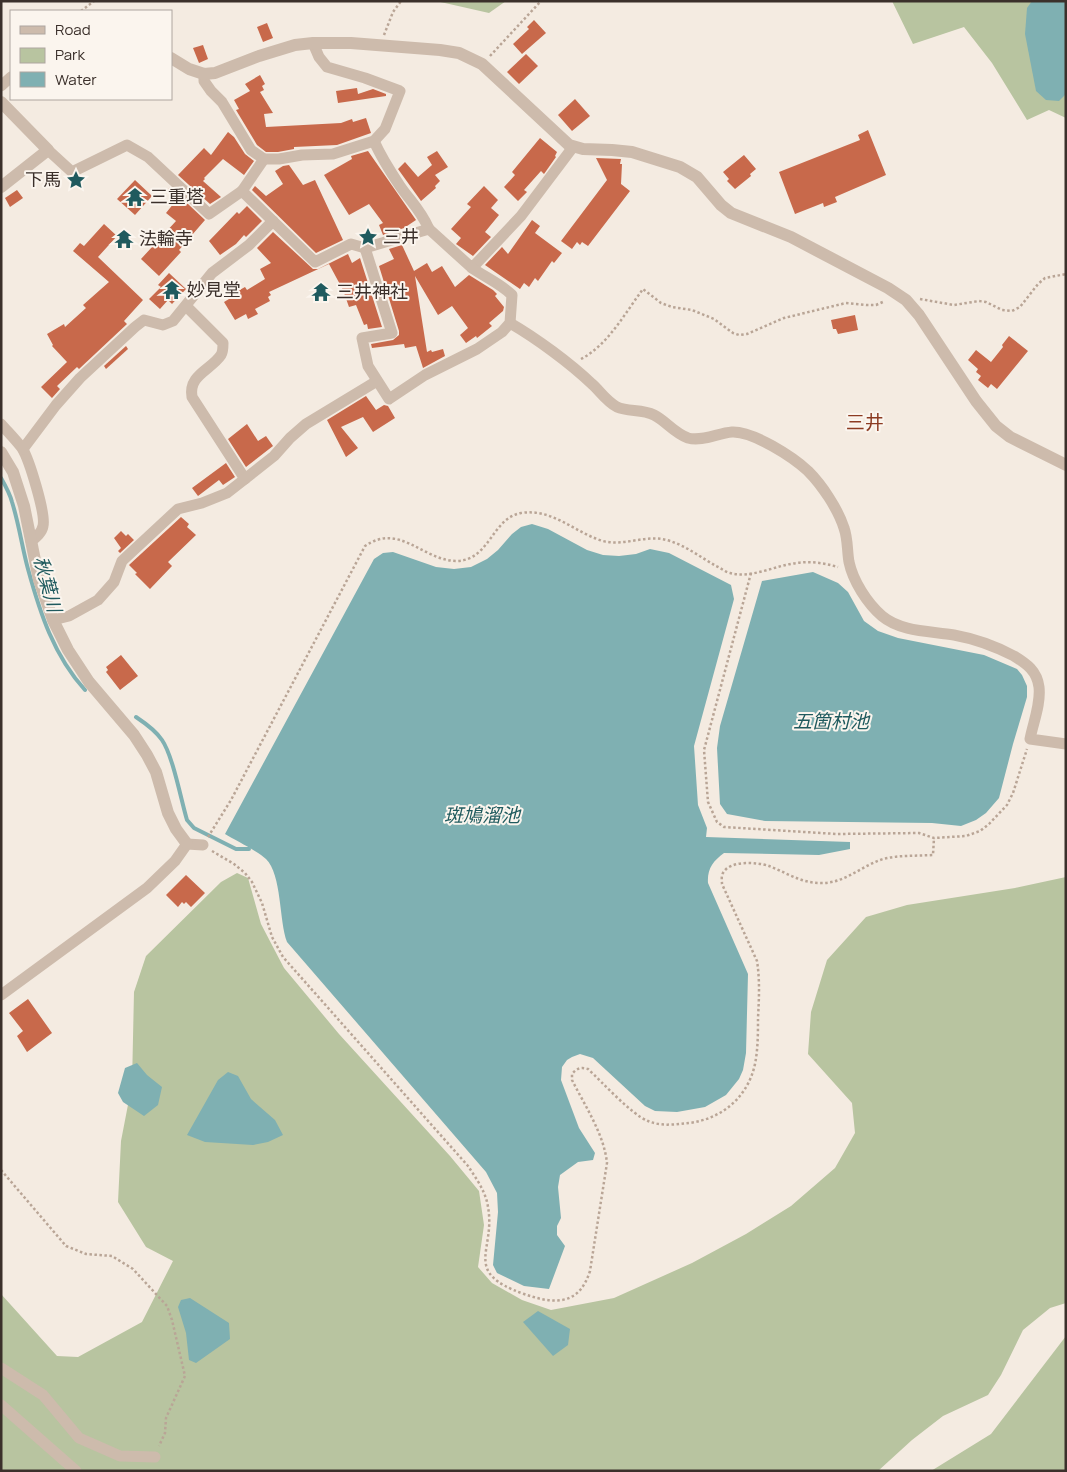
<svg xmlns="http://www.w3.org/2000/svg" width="1067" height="1472" font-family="Manrope,'Noto Sans JP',sans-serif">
	<rect width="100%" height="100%" fill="#f4ebe1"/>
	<g fill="#b8c4a0">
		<polygon points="436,1 506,1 489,13"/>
		<polygon points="892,1 1066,1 1066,118 1049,110 1027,120 992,63 964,27 913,44"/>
		<polygon points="237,873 248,878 261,924 284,968 339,1034 450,1156 479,1191 484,1225 478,1267 492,1283 522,1300 551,1310 614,1298 692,1263 746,1234 791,1206 835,1168 855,1133 852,1103 808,1054 811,1012 827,960 866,917 907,905 1015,888 1066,877 1066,1303 1050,1308 1023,1330 1001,1375 988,1395 943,1416 912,1440 878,1471 1,1471 1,1294 57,1356 78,1357 142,1322 173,1261 146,1247 118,1202 121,1141 132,1084 134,992 146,956 221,882"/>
		<polygon points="1066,1336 1066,1471 931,1471 991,1434"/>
	</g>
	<g fill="#7fb0b2">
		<polygon points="1032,1 1066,1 1066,94 1059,101 1046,100 1036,91 1025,34 1027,8"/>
		<path d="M532 524 548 529 587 550 603 555 619 556 636 554 650 549 669 553 731 585 734 599 694 746 698 805 707 828 706 837 850 842V849L819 855 724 853C713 861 707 869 708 883L748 974 746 1053 743 1070 739 1079 726 1095 705 1107 677 1112 655 1111 645 1106 593 1058 580 1054 572 1057 567 1060 562 1067 561 1080 579 1128 595 1153 593 1160 578 1162 560 1175 558 1187 561 1218 557 1226V1235L565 1246 549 1289 524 1286 497 1273 493 1265 498 1212 497 1193 486 1172 287 942C279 921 282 875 266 859 259 852 235 840 225 834L374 559 383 553 393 552 436 567 454 569 471 567 487 559 498 550 512 534 521 527Z"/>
		<polygon points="813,572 838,583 848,592 864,621 878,631 898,638 984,655 1017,669 1022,675 1027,686 1027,697 1013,744 999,798 986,813 976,820 961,826 932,823 765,821 727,814 720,804 717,748 720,726 762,581"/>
		<polygon points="137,1063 147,1075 162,1087 158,1105 144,1116 123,1102 118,1093 125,1068"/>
		<polygon points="228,1072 238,1076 251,1099 275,1120 283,1135 268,1142 253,1145 205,1142 187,1135 218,1080"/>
		<polygon points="190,1298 229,1323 230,1339 196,1363 189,1360 186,1333 178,1307 181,1300"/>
		<polygon points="538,1311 570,1329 568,1345 553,1356 523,1322"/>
	</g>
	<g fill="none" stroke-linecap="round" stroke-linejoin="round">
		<g stroke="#7fb0b2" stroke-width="4">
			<path d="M1 478C5 485 10 494 12 502 19 524 22 547 28 569 40 613 54 656 85 690"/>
			<path d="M136 717C145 723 156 731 162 740 173 756 181 800 187 820L194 828 236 849H249"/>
		</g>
	</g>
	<g fill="#c8694b">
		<polygon points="534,20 546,33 522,54 513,44 529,29 527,27"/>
		<polygon points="267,23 273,38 263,42 257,27"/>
		<polygon points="203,45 208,59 199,63 193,48"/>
		<polygon points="526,54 538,66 519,84 507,72"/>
		<polygon points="260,75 265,84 262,86 264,90 260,92 273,113 264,114 266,127 341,123 352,119 353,122 366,118 371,133 337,145 294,147 294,149 278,152 266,152 257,145 236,110 239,109 234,100 250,91 245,84"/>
		<polygon points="357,88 358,94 373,89 386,94 386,96 338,103 336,91"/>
		<polygon points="575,99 590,116 572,131 558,115"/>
		<polygon points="868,130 886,175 835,197 837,202 824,207 823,203 795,214 779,172 860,140 858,135"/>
		<polygon points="228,132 234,137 245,154 254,161 244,175 223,159 204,178 205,179 203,181 221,197 210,204 178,175 204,148 211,155"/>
		<polygon points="540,138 557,152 555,156 556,157 544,174 541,171 524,190 527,192 518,201 504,187 515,175 512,172"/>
		<polygon points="368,151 416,220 404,228 383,235 379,225 383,223 369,204 349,215 324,175 352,159 351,156"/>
		<polygon points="437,151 448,167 435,175 440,181 435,186 436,188 421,201 398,169 405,162 418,177 432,165 427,157"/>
		<polygon points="744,155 756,169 750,174 751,176 735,189 727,181 729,179 723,172"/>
		<polygon points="596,158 621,159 620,164 622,164 621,184 630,191 588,246 582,242 580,245 577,242 572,249 561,241 607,180"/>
		<polygon points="289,165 303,185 315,180 343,240 316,253 252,190 255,186 266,196 283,184 275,171 283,166"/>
		<polygon points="135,180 152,196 135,215 117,199"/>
		<polygon points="484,186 498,200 491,208 499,215 485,232 491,237 473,256 456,244 461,238 451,229 471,207 467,204"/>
		<polygon points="170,187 205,220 179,250 181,252 159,276 141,259 176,221 166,213 178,198 168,189"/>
		<polygon points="17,190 23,198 10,207 5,198"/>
		<polygon points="247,206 262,221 246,237 244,235 236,244 220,255 209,241 237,212 239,214"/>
		<polygon points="532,220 540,226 535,233 562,253 554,263 552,261 538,281 535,278 529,287 524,283 520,289 485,265 502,247 508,254"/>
		<polygon points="104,224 117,236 98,257 143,300 124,321 127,324 79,369 77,367 57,386 60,389 52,398 41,387 67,362 52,346 53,345 47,334 64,324 65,327 86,308 83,305 109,282 73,251 80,243 84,246"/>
		<polygon points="273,232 313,269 318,269 348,254 352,263 360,258 382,327 368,329 367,324 364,325 356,305 349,307 343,290 329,264 269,292 271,295 268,297 270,301 255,309 258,314 248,319 246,314 235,320 224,302 229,299 227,297 245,287 247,290 265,279 260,269 271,263 257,248"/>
		<polygon points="402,245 414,271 427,263 432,272 442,266 455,287 469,275 493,290 497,294 495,296 504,307 503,311 489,323 492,326 477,338 476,336 466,343 460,335 468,328 452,306 438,315 415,276 427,352 431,350 432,352 443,349 445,356 423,368 416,346 405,348 404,344 372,348 371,344 393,340 399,335 399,331 379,266 394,259 389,249"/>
		<polygon points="169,273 186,289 172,304 168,300 160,309 149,299 161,287 158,285"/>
		<polygon points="855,315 858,330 838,334 836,329 833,329 831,320"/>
		<polygon points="1009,336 1028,351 997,389 991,384 988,388 978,380 981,376 976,372 978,369 968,360 976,350 991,362 1003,347 1002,345"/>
		<polygon points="126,346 128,349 106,369 104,366"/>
		<polygon points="366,396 376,410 384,405 388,406 395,418 373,432 363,417 341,427 358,448 346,457 327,420"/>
		<polygon points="247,424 258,441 266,436 273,446 246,467 228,439"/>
		<polygon points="226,463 235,477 223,485 219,480 198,496 192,488"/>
		<polygon points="181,517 189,524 187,527 196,535 168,562 172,566 150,589 135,574 137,573 129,565"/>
		<polygon points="121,531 126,536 128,534 134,540 120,553 118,551 121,548 114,538"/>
		<polygon points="121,655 138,676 120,690 106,672 108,670 106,667"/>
		<polygon points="186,875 205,893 191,907 186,902 184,904 182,902 178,907 166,895"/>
		<polygon points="28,999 52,1033 27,1052 17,1036 23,1031 9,1013"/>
	</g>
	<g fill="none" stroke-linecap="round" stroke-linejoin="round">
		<g stroke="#b9a596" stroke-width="2.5" stroke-dasharray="2.5 2.5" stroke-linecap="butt">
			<polyline points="81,11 94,1"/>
			<polyline points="384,35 393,12 401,1"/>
			<polyline points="490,56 541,1"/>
			<polyline points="920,299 954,305 979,301 986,302 1002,310 1012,311 1020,307 1038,284 1045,278 1066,274"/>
			<path d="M581 359C608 345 625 313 643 289L661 303 672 307 692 310 714 319 733 333 739 335 747 334 784 318 846 303 867 305H876L885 301"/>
			<polyline points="751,573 704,750 708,802 717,822 724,827 837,834 919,833 934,838 966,836 980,831 989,824 1007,805 1013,793 1027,749"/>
			<path d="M208 837 231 800 365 546C400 522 423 561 457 561 490 560 492 518 521 513 553 508 575 533 603 541 625 547 647 533 670 541 686 546 702 558 716 566 721 568 725 572 730 573 751 579 776 565 797 563 811 561 824 563 838 567"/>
			<path d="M212 851 234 864 245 873 252 882 262 903 272 937 283 957 468 1166C476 1178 486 1192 488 1207 496 1251 461 1272 524 1294 536 1298 549 1302 562 1300 578 1297 585 1286 590 1271L607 1163C604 1134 585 1106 572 1080V1074C577 1068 581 1067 588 1069 602 1082 632 1115 648 1121 662 1127 676 1124 689 1123 722 1119 748 1097 755 1064 758 1049 758 1033 758 1018 759 999 760 980 757 961L722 884C722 881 721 876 723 873 730 860 757 862 769 866 785 872 801 883 820 883 844 884 861 866 883 859 899 855 916 856 933 855L934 838"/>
			<polyline points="1,1170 66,1246 86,1254 112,1256 133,1269 167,1306 172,1320 185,1376 166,1418 165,1433 159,1446"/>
		</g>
		<g stroke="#cdbbac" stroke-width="11">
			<polyline points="204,74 204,81 211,91 222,102 251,150 264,159 279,159 302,155 333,154 374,141 385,129 400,91 365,78 327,67 319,57 313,43"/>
			<polyline points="1,86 11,77"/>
			<path d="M374 141C381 157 390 171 400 186 411 202 420 209 429 229"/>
			<polyline points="48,150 72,172 127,145 148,157 209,214 242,191 315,262 351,244 365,248 429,229 472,268 521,216 573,147"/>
			<polyline points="242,191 264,159"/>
			<path d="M365 248 392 333 362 338 368 366 389 399 425 375 477 349 502 332 510 323 512 295C501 284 485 277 472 268"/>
			<path d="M186 306 223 343C223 346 223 352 221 355 211 370 188 375 192 397L245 479"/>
			<path d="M510 323C536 338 570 363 592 384 600 391 606 401 617 407 628 412 642 409 654 415 666 421 674 433 688 438 702 442 718 433 732 432 753 431 793 457 808 471 822 485 838 509 844 528 848 539 847 551 849 562 853 581 867 603 882 616 901 632 931 631 954 635 976 639 995 646 1014 656 1027 664 1037 671 1039 687 1041 704 1033 723 1030 739L1066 744"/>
			<path d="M1 424C8 432 16 440 22 448 29 459 46 514 43 526 42 532 36 538 31 541"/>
			<polyline points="23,449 56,405 80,378 135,327 144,320 163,325 173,321 212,273 249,245 273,221"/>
			<polyline points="53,620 69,616 98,600 114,582 122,561 178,509 202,503 227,493 274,456 290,438 306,424 377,381"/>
			<polyline points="1,995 147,888 175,861 187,844 203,845"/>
			<polyline points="1,1368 43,1395 79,1438 120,1456 155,1457"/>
			<polyline points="1,1405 76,1471"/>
		</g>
		<g stroke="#cdbbac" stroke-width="12">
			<polyline points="171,58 189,69 204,74 215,73 259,56 295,45 313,43 351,43 440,50 459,53 482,64 569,145 583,149 612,150 632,152 680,167 697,177 721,205 731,213 791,237 888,288 906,300 919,315 976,401 996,426 1010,437 1066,465"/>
			<polyline points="1,102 48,150 1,187"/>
			<polyline points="1,452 13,472 24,506 39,580 53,620 68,650 89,682 134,735 147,755 156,772 168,813 176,829 187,844"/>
		</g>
	</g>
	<defs>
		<g id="sight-bare" transform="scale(1.5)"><path d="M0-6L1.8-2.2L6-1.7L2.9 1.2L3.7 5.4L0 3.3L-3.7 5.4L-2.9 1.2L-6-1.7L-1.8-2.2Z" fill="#1f5a5e" stroke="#fbf5ee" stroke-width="2.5" paint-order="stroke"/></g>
		<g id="temple-bare" transform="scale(1.5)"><path d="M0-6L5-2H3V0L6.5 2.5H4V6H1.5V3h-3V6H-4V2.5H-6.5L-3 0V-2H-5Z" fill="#1f5a5e" stroke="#fbf5ee" stroke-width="2.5" paint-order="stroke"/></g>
	</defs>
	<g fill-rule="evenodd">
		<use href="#sight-bare" x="76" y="180"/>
		<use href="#temple-bare" x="135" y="197"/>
		<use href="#sight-bare" x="368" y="237"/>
		<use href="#temple-bare" x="124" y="239"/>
		<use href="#temple-bare" x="172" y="290"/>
		<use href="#temple-bare" x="321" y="292"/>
	</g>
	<g text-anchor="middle" stroke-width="4" stroke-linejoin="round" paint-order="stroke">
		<g font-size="18" fill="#3b302b" stroke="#fbf5ee" text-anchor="start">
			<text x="61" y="186" text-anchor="end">下馬</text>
			<text x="150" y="203">三重塔</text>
			<text x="383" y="243">三井</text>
			<text x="139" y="245">法輪寺</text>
			<text x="187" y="296">妙見堂</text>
			<text x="336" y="298">三井神社</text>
		</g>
		<g font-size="19" fill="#8c3b22" stroke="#fbf5ee">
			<text x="865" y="429">三井</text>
		</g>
		<g font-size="19" font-style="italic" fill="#1f5a5e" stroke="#fbf5ee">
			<text transform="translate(48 584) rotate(75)" y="7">秋葉川</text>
			<text x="831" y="728">五箇村池</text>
			<text x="482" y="822">斑鳩溜池</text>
		</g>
	</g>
	<rect width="1067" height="1472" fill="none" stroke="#3b302b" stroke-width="5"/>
	<rect x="10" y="10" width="162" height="90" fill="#fbf5ee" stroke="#aea6a0"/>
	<rect x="20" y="26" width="25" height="8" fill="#cdbbac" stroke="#aea6a0"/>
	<text x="55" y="35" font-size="15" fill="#3b302b">Road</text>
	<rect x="20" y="48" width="25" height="15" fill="#b8c4a0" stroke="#aea6a0"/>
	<text x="55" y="60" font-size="15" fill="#3b302b">Park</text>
	<rect x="20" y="72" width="25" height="15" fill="#7fb0b2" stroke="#aea6a0"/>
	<text x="55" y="85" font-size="15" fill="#3b302b">Water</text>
</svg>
